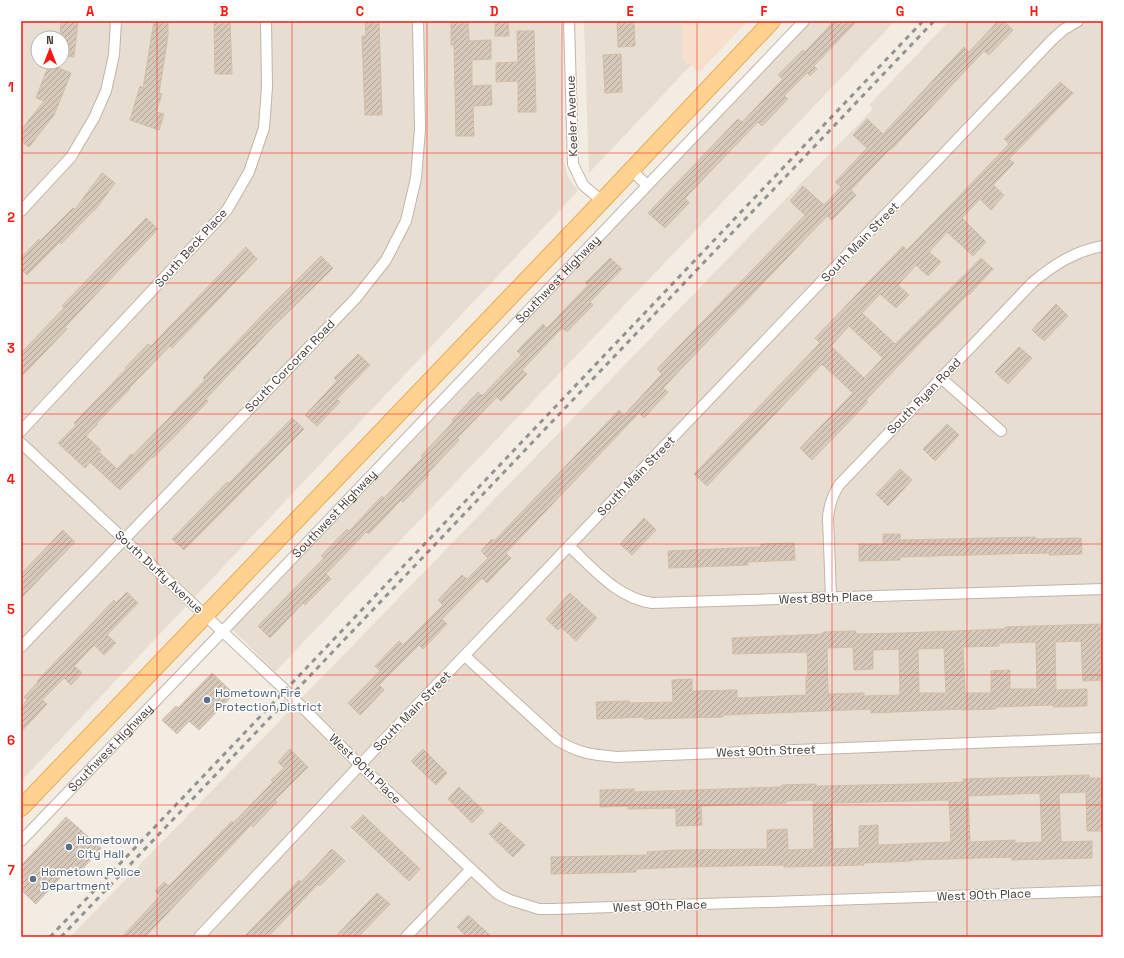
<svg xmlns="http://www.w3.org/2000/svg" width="1124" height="958" font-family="'Space Grotesk',sans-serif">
	<defs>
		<pattern id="building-hatch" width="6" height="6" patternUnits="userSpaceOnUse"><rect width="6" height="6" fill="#d7c9ba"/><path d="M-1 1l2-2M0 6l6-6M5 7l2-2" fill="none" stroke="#b0a498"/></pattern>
	</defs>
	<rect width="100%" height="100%" fill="#f2ece3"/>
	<g fill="#e7ddd0" fill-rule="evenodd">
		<path d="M21 21H560L564 161 568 177 578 191 21 781ZM38 38H62V62H38Z"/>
		<polygon points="584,21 682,21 682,58 691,65 589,173"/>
		<polygon points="811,21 895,21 275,672 232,629"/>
		<polygon points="949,21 1103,21 1103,937 70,937 873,109 869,105"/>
	</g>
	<polygon fill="#f6e0cc" points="682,21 748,21 699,72 682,58"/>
	<g fill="url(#building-hatch)" stroke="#d0bdaa" fill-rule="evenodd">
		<polygon points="61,21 78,22 74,57 62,56 62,38 60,38"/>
		<polygon points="154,21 168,21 168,36 159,93 162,94 156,112 164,114 159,130 130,120 140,86 143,88"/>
		<polygon points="214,21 230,21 232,74 215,74"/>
		<polygon points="365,21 379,21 382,115 365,115 362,36 366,36"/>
		<polygon points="451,21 468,21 469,41 491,40 491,59 472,60 472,86 491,85 492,105 473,106 474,136 456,136 454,45 451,45"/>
		<polygon points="495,21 508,21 509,36 495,36"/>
		<polygon points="617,21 634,21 635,46 618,47"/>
		<polygon points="834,21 857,21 814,66 817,69 810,76 807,73 784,96 788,99 762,126 758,122 685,198 689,203 665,228 648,213 738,119 742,122 783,79 778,75 803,50 805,52"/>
		<polygon points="998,21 1004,21 1013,30 989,55 984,51 891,150 890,149 851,190 856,195 832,220 827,216 663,388 668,392 644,418 639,413 506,553 511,558 487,583 482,578 442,619 447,624 423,649 419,645 379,685 384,690 360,715 348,703 380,671 375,666 399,641 403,645 443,605 438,600 462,575 467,579 488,558 481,551 492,539 494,541 619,410 624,415 662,374 657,369 805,215 790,201 803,186 824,205 841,187 835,182 867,148 853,135 867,119 883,134 964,47 969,52"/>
		<polygon points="517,31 534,31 536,112 518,112 518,81 496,82 496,63 518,62"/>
		<polygon points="621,54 622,92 605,93 603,55"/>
		<polygon points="49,64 71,73 54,115 29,147 21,141 21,130 44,101 36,98"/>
		<path d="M1060 82 1073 93 1009 159 1014 163 993 185 1004 195 991 210 980 199 962 218 986 242 973 256 947 232 929 252 941 262 928 276 916 265 898 285 909 295 896 308 880 294 862 313 895 344 981 258 993 269 969 295 968 294 935 328V327L866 400 868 402 812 460 800 448 853 393 822 364 707 486 694 474 820 343 815 338 903 246 907 250 939 217 1009 144 1004 139ZM849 326 883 358 864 378 831 346Z"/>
		<polygon points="102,173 115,183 95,210 94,210 61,244 60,242 27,275 21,269 21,258 39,239 40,241 73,208 75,209"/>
		<polygon points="146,218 158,229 65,327 67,329 21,377 21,353 64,308 62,306"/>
		<polygon points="246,247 257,259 172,348 170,346 129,388 130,389 97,423 98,424 86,436 101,450 99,452 117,469 131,454 133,455 173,414 172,414 205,380 203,378 264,313 321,256 333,268 268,332 206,399 208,401 177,434 153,458 152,457 120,490 90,462 85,468 58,443 76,425 74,423 126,369 125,368 148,344 151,346"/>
		<polygon points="610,258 622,269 590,302 593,305 567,332 562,328 522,370 527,374 501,401 497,397 457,438 459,440 427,474 429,475 403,502 401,500 369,534 366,532 326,574 331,579 305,605 303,603 270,638 258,626 324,558 321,556 347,529 349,531 382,496 384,498 423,457 421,456 454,421 452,420 478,392 482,396 521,355 517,351 543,324 547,328 588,285 585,283"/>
		<polygon points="1056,304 1068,316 1044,341 1032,330"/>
		<polygon points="1019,347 1032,358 1008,384 995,372"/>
		<polygon points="358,354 370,365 337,399 340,402 317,426 305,415 337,381 334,378"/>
		<polygon points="292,418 304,429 184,550 172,539 227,482 229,483"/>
		<polygon points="947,424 959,435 935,461 923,449"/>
		<polygon points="900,469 912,480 888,506 876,494"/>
		<polygon points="644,518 656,530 632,555 620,544"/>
		<polygon points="63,530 75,542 21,598 21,574"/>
		<polygon points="883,534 900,534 900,540 1035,537 1035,539 1081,538 1082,554 1049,555 1049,553 1002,554 900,557 900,560 859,561 859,544 883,544"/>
		<polygon points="794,543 795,560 748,562 748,565 669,568 668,551 761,547 761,544"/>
		<polygon points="127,592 138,603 107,635 116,643 104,655 94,645 74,666 82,673 71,685 64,678 42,700 47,704 21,732 21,707 27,700 24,697 38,682 37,681 114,600 116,603"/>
		<polygon points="570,593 597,618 576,641 561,627 558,630 546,619"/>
		<path d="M1103 624V640H1101L1102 680 1083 681 1081 641 1055 642 1056 690 1087 689V706L1053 707V705L996 707V709L962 710V709L871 713V709L723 715V717L644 719V717L597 719 596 702 629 701 630 703 673 702 672 680 692 679V691L737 690V698L806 695V676H808L807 652 733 654 732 638 823 634V632L856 631V634L902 633 1005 629V627ZM1036 642 1037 689H1010V670L991 671V693H965L963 647 999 646V643ZM853 647 854 670 873 669V650L899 649 900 695 864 696V693L828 694 827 648ZM944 648 946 693H919L918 649Z"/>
		<polygon points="212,673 234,694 199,730 189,721 177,734 162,720 176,706 178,708"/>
		<polygon points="290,749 308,767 275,800 277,802 253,827 251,825 145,937 122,937 160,896 155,891 164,882 169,886 232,821 233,823 273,782 271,780 284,768 278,762"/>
		<polygon points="423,749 447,773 436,785 411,761"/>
		<path d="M1089 775V778H1103V831H1087L1086 792 1059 793 1060 820 1061 842 1092 841V858L1012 860V857L911 860V861L864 863V865L784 867V865L682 867 636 869V872L551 874V857L648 855 647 852 677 850 767 849V830L787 829 788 850 814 849 813 800 786 801V803L701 806 702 825 676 826V808L628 809V806L600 807V790L634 789V792L782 787V785L816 784V786L917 784 964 782 963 779ZM1040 793 1042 842 1015 843V840L970 842 968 796ZM949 800 951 842 878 845V825L859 826V848L833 849 832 803Z"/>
		<polygon points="459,787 484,811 472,823 448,799"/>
		<polygon points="363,815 420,869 409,881 351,827"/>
		<polygon points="66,817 101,848 79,873 71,866 36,904 21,890 21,866"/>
		<polygon points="500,822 525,845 513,857 489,834"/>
		<polygon points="332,849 345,861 320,886 318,884 268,937 244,937 299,880 301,882"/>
		<polygon points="377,893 390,904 358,937 335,937"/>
		<polygon points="468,915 492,937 467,937 457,927"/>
	</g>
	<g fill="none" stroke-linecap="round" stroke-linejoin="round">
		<g stroke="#c1b5a8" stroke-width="12">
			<g id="minor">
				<polyline points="569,21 573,164 583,185 602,201"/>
				<polyline points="631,170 647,185"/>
				<polyline points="21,211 71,157 94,118 106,91 114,55 116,21"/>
				<polyline points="941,378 1001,431"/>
				<polyline points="21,431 227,210 249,172 264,128 267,87 266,21"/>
				<polyline points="21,443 285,690 360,765 471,869 498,894 510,900 539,909 553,909 1103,891"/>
				<path d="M569 546C594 569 617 598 652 603L1103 589"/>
				<path d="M831 597 828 518C829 505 832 496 839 485L1033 282C1055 264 1075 251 1103 246"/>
				<polyline points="21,647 356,298 386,260 406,221 416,178 420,129 418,21"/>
				<path d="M465 656 557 740C578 753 592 755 617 757L1103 738"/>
				<path id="s1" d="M21 841 222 632 804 21"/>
				<polyline points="199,937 360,765 1052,40 1063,30 1078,21"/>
				<polyline points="406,937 471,869"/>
			</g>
		</g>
		<g stroke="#e9ae5a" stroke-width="18">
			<polyline id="primary" points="21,808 602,201 772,21"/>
		</g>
		<use href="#minor" stroke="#fff" stroke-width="10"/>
		<use href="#primary" stroke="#ffd28f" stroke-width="16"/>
		<g stroke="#939393" stroke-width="3" stroke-dasharray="5 5" stroke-linecap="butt">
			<polyline points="50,937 923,21"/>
			<polyline points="61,937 934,21"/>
		</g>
	</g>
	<path fill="none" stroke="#ff160d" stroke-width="1" stroke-opacity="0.55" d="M157 21V937M292 21V937M427 21V937M562 21V937M697 21V937M832 21V937M967 21V937M21 153H1103M21 283H1103M21 414H1103M21 544H1103M21 675H1103M21 805H1103"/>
	<g fill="#5c6f8a" stroke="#fff" stroke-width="1.5">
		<circle cx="207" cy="700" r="4"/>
		<circle cx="69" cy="847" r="4"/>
		<circle cx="33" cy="879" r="4"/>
	</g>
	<g text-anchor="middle" stroke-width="3" stroke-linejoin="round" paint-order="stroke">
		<g font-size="12" fill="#443b33" stroke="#fff">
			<text transform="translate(572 116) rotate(-92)" y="4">Keeler Avenue</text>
			<text transform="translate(860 242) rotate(-46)" y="4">South Main Street</text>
			<text transform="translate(191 248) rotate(-48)" y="4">South Beck Place</text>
			<text dy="4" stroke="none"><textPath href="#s1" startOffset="777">Southwest Highway</textPath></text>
			<text transform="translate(290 366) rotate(-46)" y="4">South Corcoran Road</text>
			<text transform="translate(924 396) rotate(-46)" y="4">South Ryan Road</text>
			<text transform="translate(636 476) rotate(-46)" y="4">South Main Street</text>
			<text dy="4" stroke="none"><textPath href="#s1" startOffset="453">Southwest Highway</textPath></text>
			<text transform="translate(159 572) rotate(43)" y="4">South Duffy Avenue</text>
			<text transform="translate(826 598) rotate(-2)" y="4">West 89th Place</text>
			<text transform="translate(412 711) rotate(-46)" y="4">South Main Street</text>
			<text dy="4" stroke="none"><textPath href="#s1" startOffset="129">Southwest Highway</textPath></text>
			<text transform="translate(766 751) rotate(-2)" y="4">West 90th Street</text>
			<text transform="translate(365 769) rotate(44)" y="4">West 90th Place</text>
			<text transform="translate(984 895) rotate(-2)" y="4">West 90th Place</text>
			<text transform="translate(660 906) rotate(-2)" y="4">West 90th Place</text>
		</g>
		<g font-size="12" fill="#4e5e75" stroke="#fff" text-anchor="start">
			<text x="215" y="697">Hometown Fire<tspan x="215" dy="14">Protection District</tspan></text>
			<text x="77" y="844">Hometown<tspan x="77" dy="14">City Hall</tspan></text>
			<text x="41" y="876">Hometown Police<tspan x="41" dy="14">Department</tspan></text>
		</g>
	</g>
	<rect width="1124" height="958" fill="none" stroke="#ffffff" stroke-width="44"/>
	<g transform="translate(50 50)"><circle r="19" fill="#ffffff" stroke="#b4b1ad"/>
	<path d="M0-3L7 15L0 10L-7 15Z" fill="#ff160d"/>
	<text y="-6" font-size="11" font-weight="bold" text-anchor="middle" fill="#443b33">N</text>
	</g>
	<rect x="22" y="22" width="1080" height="914" fill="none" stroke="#ff160d" stroke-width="1.5"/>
	<g font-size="13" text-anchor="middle" font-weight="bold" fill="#ff160d">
		<text x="90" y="16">A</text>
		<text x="224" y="16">B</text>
		<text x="360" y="16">C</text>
		<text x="494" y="16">D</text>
		<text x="630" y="16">E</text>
		<text x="764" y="16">F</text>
		<text x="900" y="16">G</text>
		<text x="1034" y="16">H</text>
		<text x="11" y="92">1</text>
		<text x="11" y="222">2</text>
		<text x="11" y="353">3</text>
		<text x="11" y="484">4</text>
		<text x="11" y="614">5</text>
		<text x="11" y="745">6</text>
		<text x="11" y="875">7</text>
	</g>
</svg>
